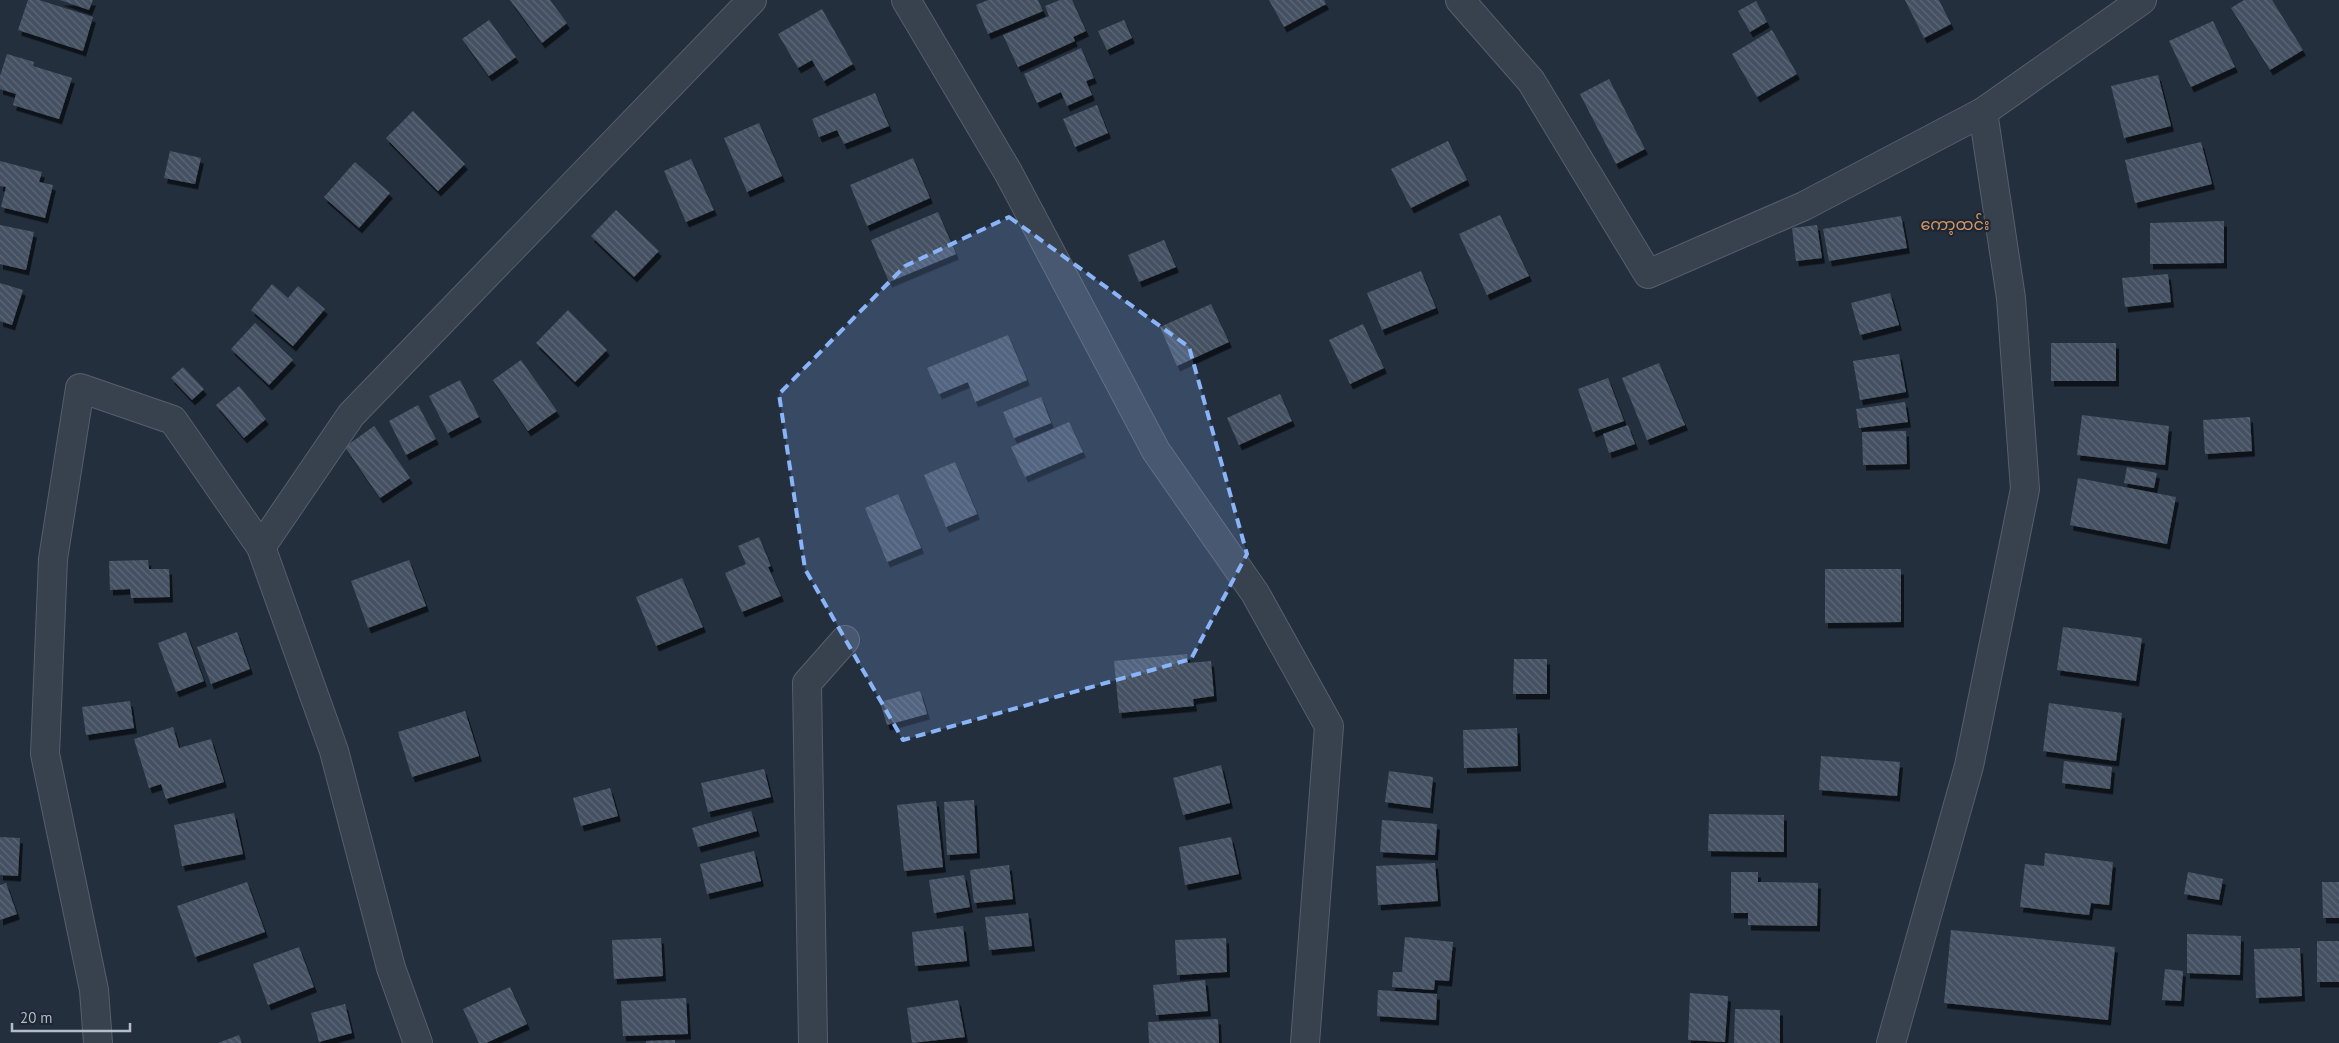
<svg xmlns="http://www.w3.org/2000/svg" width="2339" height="1043" font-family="'PT Sans','Noto Sans Myanmar',sans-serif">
	<defs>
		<pattern id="building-back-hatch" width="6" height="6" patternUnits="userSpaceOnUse" patternTransform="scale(1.25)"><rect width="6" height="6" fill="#455162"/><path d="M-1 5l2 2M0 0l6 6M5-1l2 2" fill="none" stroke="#5d6877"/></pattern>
		<filter id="shadow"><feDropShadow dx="3" dy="5.5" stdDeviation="0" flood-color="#0009"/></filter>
	</defs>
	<rect width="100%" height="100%" fill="#242f3e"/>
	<g fill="url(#building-back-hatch)" filter="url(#shadow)">
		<polygon points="28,0 39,0 93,17 83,51 18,30"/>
		<polygon points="60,0 93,0 89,10"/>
		<polygon points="510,0 550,0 567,23 542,43"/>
		<polygon points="988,0 1038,0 1043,11 988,34 976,5"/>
		<polygon points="1060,0 1072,0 1086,31 1073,37 1075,41 1018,67 1003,35 1049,16 1045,6"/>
		<polygon points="1269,0 1324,0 1326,4 1284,27"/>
		<polygon points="1905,0 1939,0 1951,24 1924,38"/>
		<polygon points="2244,0 2272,0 2303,50 2270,70 2231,8"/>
		<polygon points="1756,1 1767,22 1750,32 1738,11"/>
		<polygon points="822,9 853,64 824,81 812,60 798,68 778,34"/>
		<polygon points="489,20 516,57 489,76 462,39"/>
		<polygon points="1124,20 1132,38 1107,50 1098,31"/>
		<polygon points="2213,21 2235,67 2191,87 2169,41"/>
		<polygon points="1772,30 1797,74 1757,97 1732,54"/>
		<polygon points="1081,48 1094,78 1086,81 1092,95 1067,106 1061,92 1037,103 1024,74"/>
		<polygon points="7,54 34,62 33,66 72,78 59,119 13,105 16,94 0,89 0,76"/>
		<polygon points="2158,75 2171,126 2124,138 2111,86"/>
		<polygon points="1609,79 1645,149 1616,164 1580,94"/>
		<polygon points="875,93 889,126 844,144 837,130 819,137 812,119"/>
		<polygon points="1097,105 1108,133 1075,147 1063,119"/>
		<polygon points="413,111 465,164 438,191 386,138"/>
		<polygon points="759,123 782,176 747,192 724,138"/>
		<polygon points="1448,141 1467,180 1411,208 1391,169"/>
		<polygon points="2201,142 2212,184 2135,203 2125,160"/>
		<polygon points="170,151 201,158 195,184 164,178"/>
		<polygon points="913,158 930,198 867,226 850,185"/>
		<polygon points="691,159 714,210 686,222 664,171"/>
		<polygon points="0,161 42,172 39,182 53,185 45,218 1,207 6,187 0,186"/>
		<polygon points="355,162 390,193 359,228 324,197"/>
		<polygon points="616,210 659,251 634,277 591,236"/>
		<polygon points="938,212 956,254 889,282 871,240"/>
		<polygon points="1500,215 1529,276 1487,295 1459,234"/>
		<polygon points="1901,216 1907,248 1829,261 1823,229"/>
		<polygon points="2224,221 2224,263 2150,264 2150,223"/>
		<polygon points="0,225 34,232 26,270 0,264"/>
		<polygon points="1817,225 1822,258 1796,261 1792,228"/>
		<polygon points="1164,240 1176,267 1139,282 1128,255"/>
		<polygon points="1421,271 1436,308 1382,330 1367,293"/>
		<polygon points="2168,274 2171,302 2125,307 2122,278"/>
		<polygon points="0,283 23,290 12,325 0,321"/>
		<polygon points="272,284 288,298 298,286 325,309 293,346 251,310"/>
		<polygon points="1890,293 1899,325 1860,335 1851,303"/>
		<polygon points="1211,304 1229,342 1177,366 1160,327"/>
		<polygon points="568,310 607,350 575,382 536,343"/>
		<polygon points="255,323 293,360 269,385 231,349"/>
		<polygon points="1363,324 1384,368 1350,384 1329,340"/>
		<polygon points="1008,335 1027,380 975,402 968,382 939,394 927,368"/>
		<rect x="2051" y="343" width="65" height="38"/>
		<polygon points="1899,354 1906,392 1860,400 1853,361"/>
		<polygon points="521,360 557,411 528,431 493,380"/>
		<polygon points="1659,363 1685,425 1647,440 1622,378"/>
		<polygon points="183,367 204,389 192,400 171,378"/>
		<polygon points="1608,378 1624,421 1593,432 1578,389"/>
		<polygon points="460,380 479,417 448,433 429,396"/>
		<polygon points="239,386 266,419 244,438 216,405"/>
		<polygon points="1280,394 1292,421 1239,445 1227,418"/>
		<polygon points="1041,397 1051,423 1014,438 1003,412"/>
		<polygon points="1905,402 1908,422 1859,428 1856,409"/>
		<polygon points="418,405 436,439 406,455 389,421"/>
		<polygon points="2082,415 2169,426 2165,465 2077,455"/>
		<polygon points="2250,417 2252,451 2205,454 2203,420"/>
		<polygon points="1069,422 1083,452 1025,477 1011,447"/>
		<polygon points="1628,425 1635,444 1609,453 1603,434"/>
		<polygon points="374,426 410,478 380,498 345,447"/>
		<polygon points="1906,431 1907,464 1863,465 1862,432"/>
		<polygon points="955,462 977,514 946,527 924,475"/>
		<polygon points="2127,467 2157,473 2154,488 2124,483"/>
		<polygon points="2078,478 2176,497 2167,544 2070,525"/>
		<polygon points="898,494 921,548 887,562 865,508"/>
		<polygon points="759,537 771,566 768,567 781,596 742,612 725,573 746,564 738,546"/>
		<polygon points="148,560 149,569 169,569 170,597 131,598 130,589 110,590 109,561"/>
		<polygon points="409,560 426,606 368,628 351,581"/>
		<polygon points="1825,569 1901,569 1901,622 1825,623"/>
		<polygon points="682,578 703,627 656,646 636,597"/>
		<polygon points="2063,627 2142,638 2136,681 2057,670"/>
		<polygon points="186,632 204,681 176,692 158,643"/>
		<polygon points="237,632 250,669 211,684 197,647"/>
		<polygon points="1187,654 1188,663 1211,661 1214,696 1193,699 1194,706 1119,713 1114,661"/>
		<polygon points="1514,659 1547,659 1547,694 1513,694"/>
		<polygon points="920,691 927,714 887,725 880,702"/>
		<polygon points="130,701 134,728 86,735 82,707"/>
		<polygon points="2049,703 2122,713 2116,761 2043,751"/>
		<polygon points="465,711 479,756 412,777 398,732"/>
		<polygon points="173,727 179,748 211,739 224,782 166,799 161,784 149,788 134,739"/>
		<polygon points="1517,728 1518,766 1464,768 1463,730"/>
		<polygon points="1821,756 1900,762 1897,796 1819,790"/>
		<polygon points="2064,761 2112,767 2110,789 2062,783"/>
		<polygon points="1221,765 1230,803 1183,815 1173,778"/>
		<polygon points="764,769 771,797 708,812 701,783"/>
		<polygon points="1389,771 1433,777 1430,808 1385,802"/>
		<polygon points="610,788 618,816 581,826 573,798"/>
		<polygon points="974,800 977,853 947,855 944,802"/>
		<polygon points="936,801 943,867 904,871 897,805"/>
		<polygon points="751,811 757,831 698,847 692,828"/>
		<polygon points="234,813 243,854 182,866 174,825"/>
		<polygon points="1709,814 1784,815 1784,852 1708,851"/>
		<polygon points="1382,820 1437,824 1435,855 1380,852"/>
		<polygon points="0,837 20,838 18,876 0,875"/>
		<polygon points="1231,837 1239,874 1185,885 1179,847"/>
		<polygon points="754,851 761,881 707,894 700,864"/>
		<polygon points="2045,853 2113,862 2109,905 2091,903 2089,915 2020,907 2025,864 2044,866"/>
		<polygon points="1435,863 1438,901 1378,905 1376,866"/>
		<polygon points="1009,865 1013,899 974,903 970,870"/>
		<polygon points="1731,872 1758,872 1758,882 1818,883 1817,926 1748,925 1748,913 1731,913"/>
		<polygon points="2188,872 2223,879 2219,900 2184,894"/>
		<polygon points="964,875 970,907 934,913 929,880"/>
		<polygon points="247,882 265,932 195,957 177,906"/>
		<polygon points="2322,882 2339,882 2339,918 2323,918"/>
		<polygon points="6,883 17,914 0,920 0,885"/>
		<polygon points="1028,913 1032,946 989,950 985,917"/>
		<polygon points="963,926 967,961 915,966 912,932"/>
		<polygon points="1951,930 2115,947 2108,1020 1944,1003"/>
		<polygon points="2187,934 2241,936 2240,975 2187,973"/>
		<polygon points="1405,937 1453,942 1449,981 1435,980 1434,990 1392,987 1393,972 1402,972"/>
		<polygon points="661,938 663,976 614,979 612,940"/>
		<polygon points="1226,938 1227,972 1177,975 1175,940"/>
		<rect x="2317" y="941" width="22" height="41"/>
		<polygon points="299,947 314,987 268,1005 253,964"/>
		<polygon points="2300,948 2302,996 2256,998 2254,949"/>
		<polygon points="2165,969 2183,971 2181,1001 2162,1000"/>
		<polygon points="1205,980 1208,1011 1156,1015 1153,985"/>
		<polygon points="510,987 527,1024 486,1043 479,1043 463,1009"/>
		<polygon points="1378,990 1437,994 1436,1020 1377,1016"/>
		<polygon points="1690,993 1728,996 1725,1042 1688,1040"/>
		<polygon points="686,998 688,1034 623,1036 621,1001"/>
		<polygon points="958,1000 965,1037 912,1043 907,1008"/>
		<polygon points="345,1004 352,1033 319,1042 311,1013"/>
		<polygon points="1735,1009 1780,1010 1780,1043 1734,1043"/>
		<polygon points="1218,1019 1219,1043 1149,1043 1148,1022"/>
		<polygon points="239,1035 242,1043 218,1043"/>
		<polygon points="675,1040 675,1043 646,1043 646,1041"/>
	</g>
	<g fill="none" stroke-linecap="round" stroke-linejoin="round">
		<g stroke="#565f6c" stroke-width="30">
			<g id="street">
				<polyline points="906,0 1008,172 1156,451 1255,593 1329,726 1305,1043"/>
				<polyline points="1460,0 1531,81 1648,274 1804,206 1983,112 2142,0"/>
				<polyline points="261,547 351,415 752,0"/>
				<polyline points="98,1043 94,990 45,754 53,559 80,388 173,420 261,547 334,751 391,968 418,1043"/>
				<polyline points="813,1043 807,683 845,640"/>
				<polyline points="1891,1043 1969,766 2025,489 2011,298 1983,112"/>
			</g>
		</g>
		<use href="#street" stroke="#38414e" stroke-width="28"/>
	</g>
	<path fill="#8ab4f8" fill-opacity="0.2" stroke="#8ab4f8" stroke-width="4" stroke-dasharray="10 6" stroke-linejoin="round" d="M1009 217 1189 347 1247 554 1191 659 903 740 805 569 779 394 905 266Z"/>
	<g text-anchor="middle" stroke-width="4.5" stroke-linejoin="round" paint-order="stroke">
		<g font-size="16" fill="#d59563" stroke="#1d2633">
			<text x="1955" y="230">ကော့ထင်း</text>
		</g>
	</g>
	<path d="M12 1023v8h118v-8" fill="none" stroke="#b4bcc9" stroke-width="2.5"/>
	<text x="20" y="1023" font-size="15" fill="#b4bcc9" stroke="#1d2633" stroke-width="4" paint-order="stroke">20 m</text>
</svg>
